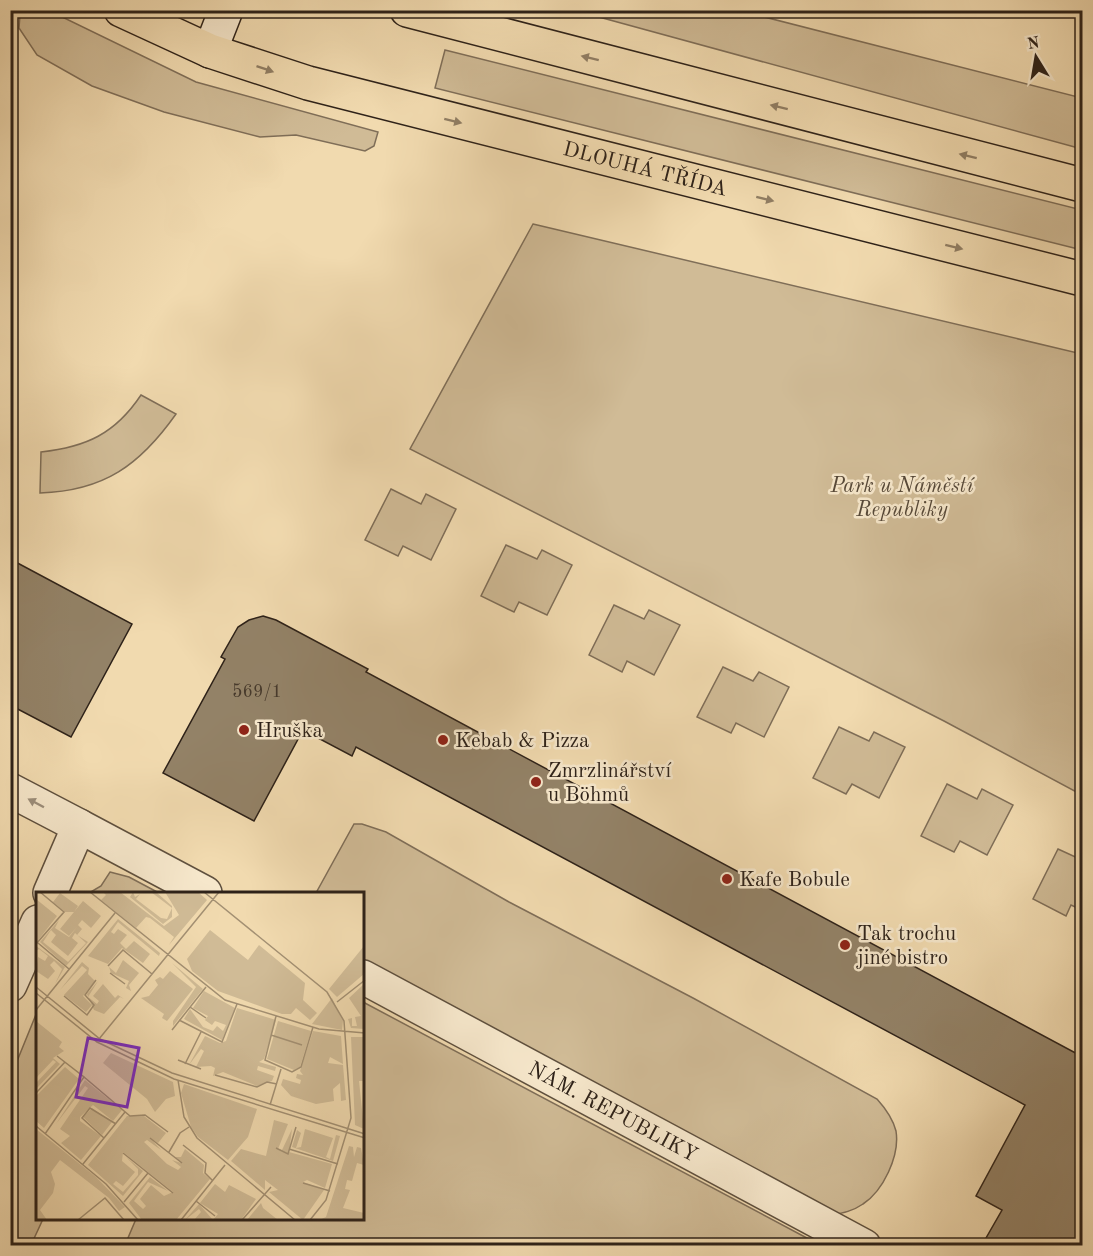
<svg xmlns="http://www.w3.org/2000/svg" width="1093" height="1256" font-family="'Old Standard TT',serif">
	<rect width="100%" height="100%" fill="#f1daaf"/>
	<filter id="stains"><feTurbulence type="fractalNoise" baseFrequency=".00333" numOctaves="4"/><feColorMatrix values="0 0 0 0 .2 0 0 0 0 .09 0 0 0 0 .02 0 0 0 .5 -.17"/></filter>
	<radialGradient id="worn" r=".72"><stop offset=".6" stop-color="#630" stop-opacity="0"/><stop offset="1" stop-color="#630" stop-opacity=".3"/></radialGradient>
	<g fill="#d0bb96" stroke="#7f6e58" stroke-width="1.5">
		<polygon points="23,11 50,11 196,82 378,132 374,146 365,151 296,135 260,137 164,112 92,86 37,55 19,28 20,15"/>
		<polygon points="577,11 741,11 1082,98 1082,149"/>
		<polygon points="445,50 1082,210 1082,250 435,88"/>
		<polygon points="533,224 1082,354 1082,795 944,721 410,449"/>
		<path d="M141 395 176 414C140 465 104 491 40 493L41 452C86 447 115 434 141 395Z"/>
		<polygon points="391,489 421,504 426,494 456,509 431,560 403,546 398,556 365,540"/>
		<polygon points="506,545 537,559 542,550 572,565 547,615 519,602 514,612 481,596"/>
		<polygon points="614,605 644,619 649,610 680,625 654,675 627,661 622,672 589,655"/>
		<polygon points="723,667 753,681 759,672 789,687 764,737 736,723 731,733 697,717"/>
		<polygon points="839,727 869,741 874,732 905,747 879,798 852,784 846,794 813,778"/>
		<polygon points="947,784 977,799 982,789 1013,805 987,855 960,841 954,852 921,836"/>
		<path d="M354 824H362L386 832 509 902 693 998 877 1099C886 1109 893 1119 896 1131 900 1156 883 1191 863 1204 853 1211 843 1213 832 1215L363 973V893H316Z"/>
		<polygon points="1058,849 1082,860 1082,910 1071,905 1066,916 1033,899"/>
		<polygon points="110,872 129,877 159,893 89,893 101,886"/>
		<polygon points="363,1002 820,1245 125,1245 136,1219 363,1218"/>
		<polygon points="37,1012 38,1218 43,1219 31,1245 11,1245 11,1076"/>
	</g>
	<g fill="#938267" stroke="#2e2219" stroke-width="1.5">
		<polygon points="10,559 132,624 71,737 10,705"/>
		<polygon points="263,616 276,620 368,669 366,672 1083,1057 1083,1245 982,1245 1002,1210 976,1196 1025,1105 356,747 352,756 303,730 254,821 163,773 225,659 221,657 238,627 249,620"/>
	</g>
	<g fill="none" stroke-linecap="round" stroke-linejoin="round">
		<g stroke="#5f503e" stroke-width="36">
			<g id="street">
				<polyline points="10,790 79,826 50,893"/>
				<polyline points="79,826 205,893"/>
				<path id="s1" d="M363 977 864 1246"/>
				<polyline points="10,985 38,922"/>
			</g>
		</g>
		<g stroke="#2e2219" stroke-width="36">
			<polyline id="secondary" points="210,51 226,10"/>
		</g>
		<g stroke="#2e2219" stroke-width="36">
			<g id="primary">
				<path id="s2" d="M121 10 210 51 308 83 1082 279"/>
				<polyline points="407,10 1082,185"/>
			</g>
		</g>
		<use href="#street" stroke="#f6e7cb" stroke-width="33"/>
		<use href="#secondary" stroke="#f6e7cb" stroke-width="33"/>
		<use href="#primary" stroke="#f1daaf" stroke-width="33"/>
	</g>
	<defs><path id="oneway-solid" d="M-6-.8H1V-3.2L6.5 0L1 3.2V.8H-6Z" transform="scale(1.5)"/></defs>
	<g fill="#907e64">
		<use href="#oneway-solid" transform="translate(590 58) rotate(-166)"/>
		<use href="#oneway-solid" transform="translate(265 69) rotate(19)"/>
		<use href="#oneway-solid" transform="translate(779 107) rotate(-166)"/>
		<use href="#oneway-solid" transform="translate(453 121) rotate(14)"/>
		<use href="#oneway-solid" transform="translate(968 156) rotate(-166)"/>
		<use href="#oneway-solid" transform="translate(765 199) rotate(14)"/>
		<use href="#oneway-solid" transform="translate(954 247) rotate(14)"/>
	</g>
	<use fill="#9c8e7b" href="#oneway-solid" transform="translate(36 803) rotate(-152)"/>
	<g fill="#8f2418" stroke="#f6e7cb" stroke-width="2">
		<circle cx="244" cy="730" r="6"/>
		<circle cx="443" cy="740" r="6"/>
		<circle cx="536" cy="782" r="6"/>
		<circle cx="727" cy="879" r="6"/>
		<circle cx="845" cy="945" r="6"/>
	</g>
	<g text-anchor="middle" stroke-width="5" stroke-linejoin="round" paint-order="stroke">
		<g font-size="18" fill="#473a2c">
			<text x="257" y="697">569/1</text>
		</g>
		<g font-size="21" fill="#2e2219" stroke="#f6e7cb">
			<text dy="7" stroke="none"><textPath href="#s2" startOffset="549">DLOUHÁ TŘÍDA</textPath></text>
			<text dy="7" stroke="none"><textPath href="#s1" startOffset="284">NÁM. REPUBLIKY</textPath></text>
		</g>
		<g font-size="21" font-style="italic" fill="#564838" stroke="#f6e7cb">
			<text x="902" y="492">Park u Náměstí<tspan x="902" dy="24">Republiky</tspan></text>
		</g>
		<g font-size="21" fill="#2e2219" stroke="#f6e7cb" text-anchor="start">
			<text x="256" y="737">Hruška</text>
			<text x="455" y="747">Kebab &amp; Pizza</text>
			<text x="548" y="777">Zmrzlinářství<tspan x="548" dy="24">u Böhmů</tspan></text>
			<text x="739" y="886">Kafe Bobule</text>
			<text x="857" y="940">Tak trochu<tspan x="857" dy="24">jiné bistro</tspan></text>
		</g>
	</g>
	<g transform="translate(36 892)">
		<rect width="328" height="328" fill="#f1daaf"/>
		<path d="M67 0H84L128 34 143 23 129 0H162L171 8 133 53 138 45 114 26 110 25 100 36 65 8 70 3ZM97 0 99 5 104 2 100 7 125 26 131 27 136 16 115 0H120L136 14V25L127 32 94 5ZM24 1 42 14 38 20H29L17 10ZM0 7 21 24 0 51ZM47 9 65 24 55 36 46 28 42 33 46 37 41 43 52 50 30 74 4 50 23 28 19 36 33 45 41 35 33 44 24 37ZM15 38 20 43 15 50 32 64 42 51 36 46 39 41 50 51 32 70 7 50ZM82 27 124 61 123 64 82 30 75 40 78 42 82 37 91 43 84 51 90 57 98 49 114 62 107 71 86 56 72 72 52 64ZM174 38 212 68 223 53 269 91 267 108 281 121 274 128 260 116 255 122H246L182 99 156 79 151 67ZM0 54 29 75 19 92 26 77 18 69 14 73 19 79 12 87 0 79 2 65 9 69 12 64 3 57 0 59ZM328 54V82L301 105 293 97ZM87 68 103 81 93 93 95 99 90 96 93 89 75 81 73 75 80 81ZM46 70 53 76 52 82 59 89 47 104 56 113 50 120 28 103 51 78 46 74 24 98ZM136 71 167 97 137 134V129L160 95ZM134 79 157 97 131 129 126 126 128 122 105 106 113 104 122 93 119 88 124 85 127 87ZM62 89 52 105 61 112 63 109 57 104 67 92 79 106 82 103 88 107 84 105 68 122 58 118 51 102ZM328 92V137L315 136 312 127 316 126V134H321L319 125 325 124 313 106ZM168 99 199 116 186 148 148 127 154 117 167 135 177 139 181 134 187 139 190 133 179 129 176 133 163 124 169 128 172 124 157 116ZM296 106 307 129 306 138 276 132ZM201 116 240 128 228 167 223 170 240 175 239 179 222 174 221 178 238 184 236 189 221 194 187 180 177 184 179 176 175 174 160 175 168 159 165 157 153 173 169 144 184 151 190 149ZM0 129 26 150 23 155 28 159 17 166 24 172 0 197V191L20 170 17 168 0 186ZM242 129 275 139 264 175 258 178 231 167ZM277 139 305 144 307 172 294 165 292 171 307 173 310 208 305 209 304 191 297 197 298 209 280 212 255 204 245 193 247 187 264 192 265 188 260 186 261 182 267 183 264 179ZM315 145H328V207L327 189H323L328 237 319 233ZM75 161 137 190 139 204 130 207 119 220 111 207 67 171ZM29 175 43 187 8 236 0 229V204ZM49 188 86 218 77 229 57 213 44 225V229L65 244 45 268 25 251 34 244 24 237 52 196 49 194 20 232ZM148 192 221 217 212 245 192 268 162 245 155 235 145 201ZM56 216 76 230 66 243 47 225ZM91 224H108L130 241 122 251 114 246 125 258 111 248 108 250 131 272 142 278 145 275 136 268 145 271 139 265H145L149 257 168 273 167 281 174 287 140 328H106L93 311 114 285 132 299 112 290 98 309 107 317 110 314 104 307 115 293 128 304 137 300 87 260 86 269 99 280 87 294 80 289 77 292 87 300 102 283V277L90 265 107 279 87 304 52 273ZM238 228 252 232 242 257 246 258 256 237 253 260 296 272 289 296 271 288 267 290 288 298 267 328 233 300 242 298 229 288V298L195 269 205 257 230 264ZM0 237 60 285 89 315 83 319 73 306 24 268 15 280 19 292 17 301 4 318 11 328H0ZM269 237 297 246 290 265 294 267 300 243 304 244 297 269 256 255 261 238 265 241 260 256 265 255ZM313 254 317 255 318 265 321 255 325 256 328 273 321 271 316 289 311 288 309 297 314 298 307 316 328 321V328H283L290 325ZM179 292 189 300 193 293 220 307 205 328H158L165 320 163 317 149 328 163 312 177 328 182 322 164 311ZM225 311 227 316 242 328H211Z" fill="#d0bb96" fill-rule="evenodd"/>
		<path fill="none" stroke="#a39073" stroke-width="1.5" d="M54 0 189 108 283 137 329 141M168 0 291 100 308 129 315 226 290 308 274 328M2 51 33 77M0 52 28 20 4 0M72 74 87 58 116 82M74 81 89 92M0 95 64 147 136 181 329 242M0 101 61 150 138 187 329 246M28 104 51 123 58 113 49 103 60 88M301 110 329 88M154 115 170 126M0 118 79 21M240 124 229 168 256 180 265 175 277 135M143 128 186 150 201 112M136 138 170 95M235 143 266 153M63 147 183 0M142 168 165 177M149 172 165 140M179 183 221 195 231 190 241 192M48 185 94 224 109 223 132 240M142 188 148 225 161 246 259 328M0 201 29 170M234 213 245 177M0 234 70 292 102 328M9 242 48 185 21 164M68 246 46 226 54 216 80 232M114 246 146 271M147 253 170 271 169 281 177 289M240 256 252 262 260 235M253 257 302 272M133 260 144 241 153 235M87 261 137 301M47 272 89 220M267 291 294 299M160 309 179 324M88 310 112 281M42 328 69 306 88 328M145 328 189 273M206 328 235 295"/>
		<path fill="#7b2cbf" fill-opacity="0.15" stroke="#7b2cbf" stroke-width="3" d="M52 146 103 156 91 215 40 205Z"/>
		<rect width="328" height="328" fill="none" stroke="#2e2219" stroke-width="3"/>
	</g>
	<rect width="1093" height="1256" fill="none" stroke="#f1daaf" stroke-width="36"/>
	<rect x="12" y="12" width="1069" height="1232" fill="none" stroke="#2e2219" stroke-width="3"/>
	<rect x="18" y="18" width="1057" height="1220" fill="none" stroke="#2e2219" stroke-width="1.5"/>
	<g transform="translate(1036 57) rotate(349)" stroke="#f6e7cb" stroke-width="4.5" paint-order="stroke">
	<path d="M0-4.5L10 22L0 15L-10 22Z" fill="#2e2219"/>
	<text y="-9" font-size="16" font-weight="bold" text-anchor="middle" fill="#2e2219">N</text>
	</g>
	<rect width="100%" height="100%" filter="url(#stains)"/>
	<rect width="100%" height="100%" fill="url(#worn)"/>
</svg>
